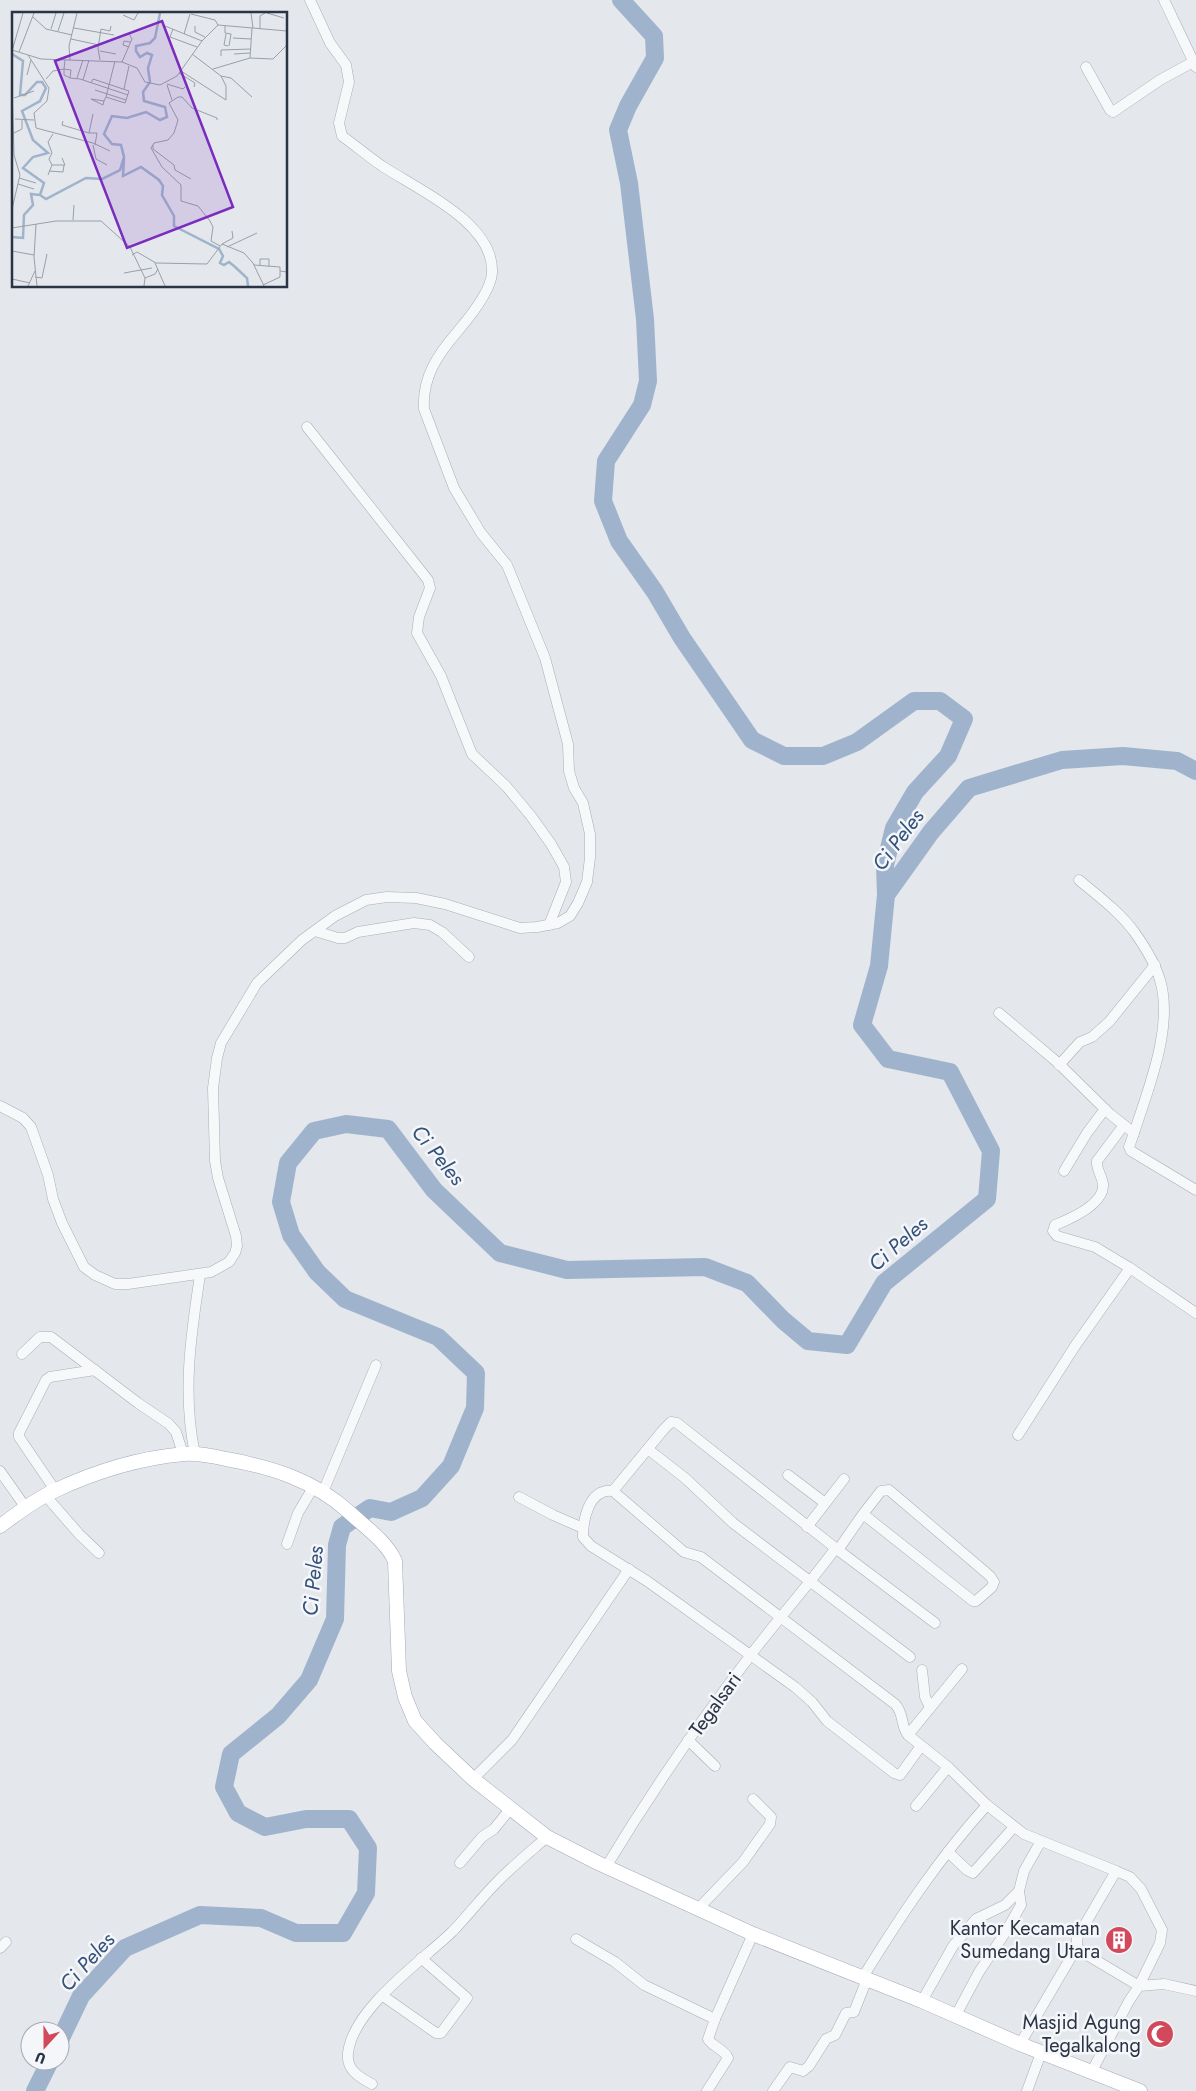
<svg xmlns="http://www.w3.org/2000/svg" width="1196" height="2091" font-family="Jost,sans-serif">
	<rect width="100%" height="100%" fill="#e4e7ec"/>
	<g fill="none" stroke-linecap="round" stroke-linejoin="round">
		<g stroke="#9fb4cc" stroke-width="18">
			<polyline points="621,0 654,36 655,58 628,106 618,130 629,183 645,319 648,381 642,405 606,461 603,501 619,541 655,592 682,638 752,740 784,756 823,756 857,742 914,701 940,701 964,719 948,756 915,792 894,828 885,865 886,895"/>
			<polyline points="60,2040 81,1996 125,1948 200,1915 261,1918 296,1933 343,1933 366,1893 368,1848 349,1819 306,1819 265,1827 238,1813 224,1787 231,1754 278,1716 309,1680 335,1619 337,1545 342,1527 370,1508 391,1512 422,1498 451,1466 475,1408 476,1373 438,1337 345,1299 317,1272 291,1235 281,1202 288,1163 314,1131 346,1124 388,1129 434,1190 500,1253 567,1270 705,1267 747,1283 783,1320 808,1341 847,1345 884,1283 987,1199 991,1151 950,1072 888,1059 862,1025 879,966 886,895 931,832 969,788 1062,760 1123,756 1177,761 1196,771"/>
			<polyline points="35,2091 50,2061"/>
		</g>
		<g stroke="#a9aeb7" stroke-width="11">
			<g id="minor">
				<polyline points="1164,0 1196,67"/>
				<polyline points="1086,67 1110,110 1113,112 1160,80 1193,62"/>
				<polyline points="307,427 428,580 430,588 419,617 417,633 441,676 472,754 506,786 531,816 551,844 564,867 566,882 549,925"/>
				<path d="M1079 880C1098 896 1121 913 1135 933 1145 947 1155 963 1160 980 1174 1027 1148 1089 1134 1133"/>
				<polyline points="315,931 338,938 345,938 358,932 414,923 430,925 442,932 469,957"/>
				<polyline points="999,1013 1057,1062 1110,1114 1134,1133 1129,1147 1131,1151 1196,1190"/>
				<polyline points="1059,1065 1080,1042 1092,1037 1109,1022 1155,965"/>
				<path d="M0 1106 23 1118 31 1127 48 1175 53 1199 62 1223 84 1267 95 1275 115 1284H128L211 1272 229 1262 235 1253 237 1246 236 1236 218 1178 215 1161 213 1088 217 1058 221 1043 257 983 302 940 335 916 366 900 387 897 416 898 445 904 520 928 537 927 558 923 570 916 578 903 587 882 590 858V834L583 803 574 788 569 771 568 744 545 658 507 565 481 533 454 488 424 409C422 377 438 354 458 331 469 318 491 291 492 273 495 223 417 189 382 166 369 157 356 146 342 136L339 123 349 82 346 65 330 43 310 0"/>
				<path d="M1124 1125 1097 1161C1096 1169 1102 1176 1103 1184 1105 1204 1070 1219 1055 1225L1053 1231 1057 1236 1095 1247 1130 1268"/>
				<polyline points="1064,1171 1087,1133 1105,1109"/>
				<polyline points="22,1354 40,1337 51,1337 138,1403 169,1424 176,1432 183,1454"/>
				<polyline points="1018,1435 1075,1346 1130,1268 1196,1313"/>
				<polyline points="649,1450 685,1478 733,1523 910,1657"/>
				<path d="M195 1454C182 1394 191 1334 200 1275"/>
				<polyline points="0,1471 26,1508"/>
				<polyline points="788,1475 825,1503"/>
				<polyline points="55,1490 19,1437 19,1433 46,1380 50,1377 95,1370"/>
				<path d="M613 1491 684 1552 701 1557 895 1704C905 1715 900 1725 908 1735L948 1767 987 1805 1024 1834 1116 1871 1077 1938V1947L1082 1952 1139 1986 1160 1943 1162 1930 1141 1889 1130 1877 1116 1871"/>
				<polyline points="323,1492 376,1365"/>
				<polyline points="45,1495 79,1534 99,1553"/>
				<polyline points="519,1497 553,1515 583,1528"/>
				<path d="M863 1514 881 1491 889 1490 990 1576 994 1582 992 1587 976 1601H973L863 1514 838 1550 677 1423 671 1422 664 1429 613 1491C589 1488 583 1519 583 1537L591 1546 647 1581 795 1687 812 1702 827 1721 894 1773 900 1775 921 1746"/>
				<polyline points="807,1527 844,1479"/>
				<polyline points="287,1544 298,1513 314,1486"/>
				<polyline points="838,1550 935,1623"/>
				<polyline points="922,1670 925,1697 930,1707"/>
				<polyline points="908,1735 962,1669"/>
				<polyline points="688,1740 715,1766"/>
				<polyline points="473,1779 512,1740 629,1569"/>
				<polyline points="916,1806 948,1767"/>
				<polyline points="948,1852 967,1870 973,1873 1014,1827"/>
				<polyline points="460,1863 482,1837 494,1829 510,1809"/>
				<path d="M606 1867C650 1794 698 1724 750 1656 777 1620 808 1586 835 1549"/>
				<polyline points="697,1910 743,1862 770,1824 771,1817 753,1799"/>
				<polyline points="576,1939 615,1962 644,1985 715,2019"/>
				<polyline points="0,1948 6,1942"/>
				<path d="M863 1977C900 1917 939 1858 987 1805"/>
				<polyline points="383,1996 436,2033 441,2033 467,1998 421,1958"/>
				<polyline points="922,2001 953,1946 976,1919 1005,1905 1019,1891 1024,1871 1041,1841"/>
				<polyline points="956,2015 979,1972 1005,1933 1021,1905 1019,1891"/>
				<polyline points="1020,2044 1077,1947"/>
				<polyline points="1092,2071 1129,2001 1139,1986 1164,1984 1196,1991"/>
				<path d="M372 2084C359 2077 346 2070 348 2053 353 2008 422 1961 453 1931 469 1914 483 1896 499 1880 514 1865 531 1851 547 1837"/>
				<path d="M707 2091 728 2058C724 2049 713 2047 708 2039L715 2019 753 1934"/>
				<polyline points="773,2091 790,2067 803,2071 809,2066 826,2039 835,2035 846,2013 854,2012 867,1979"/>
				<polyline points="1027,2091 1041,2053"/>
			</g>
		</g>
		<g stroke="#a3abb8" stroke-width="15">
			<path id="major" d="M0 1526C17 1514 34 1500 54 1491 94 1472 140 1458 184 1454 198 1453 212 1456 226 1459 271 1467 314 1480 349 1512 365 1527 386 1541 395 1561L399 1671 405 1697 415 1721 435 1743 473 1779 547 1837 598 1863 753 1934 922 2001 1020 2044 1140 2091"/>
		</g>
		<use href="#minor" stroke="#f7f8fa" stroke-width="10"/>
		<use href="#major" stroke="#fff" stroke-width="14"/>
	</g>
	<defs>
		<g id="building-disc" transform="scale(1.4375)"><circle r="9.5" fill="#d1495b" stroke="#f4f6f9"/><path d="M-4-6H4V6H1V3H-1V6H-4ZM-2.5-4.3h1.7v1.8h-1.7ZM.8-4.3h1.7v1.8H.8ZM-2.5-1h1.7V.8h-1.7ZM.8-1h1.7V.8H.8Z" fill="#fff"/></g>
		<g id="mosque-disc" transform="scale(1.4375)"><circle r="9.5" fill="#d1495b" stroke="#f4f6f9"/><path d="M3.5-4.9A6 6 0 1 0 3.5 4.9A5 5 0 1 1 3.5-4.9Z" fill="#fff"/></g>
	</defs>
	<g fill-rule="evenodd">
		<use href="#building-disc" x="1119" y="1940"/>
		<use href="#mosque-disc" x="1160" y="2034"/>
	</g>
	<g text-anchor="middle" stroke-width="5" stroke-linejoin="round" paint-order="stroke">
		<g font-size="20" fill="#2b3445" stroke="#f4f6f9">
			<text transform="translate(715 1704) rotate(-54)" y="7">Tegalsari</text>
		</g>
		<g font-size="20" fill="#2b3445" stroke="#f4f6f9" text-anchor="end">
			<text x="1100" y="1935">Kantor Kecamatan<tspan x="1100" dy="23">Sumedang Utara</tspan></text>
			<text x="1141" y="2029">Masjid Agung<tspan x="1141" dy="23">Tegalkalong</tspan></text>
		</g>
		<g font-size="21" font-style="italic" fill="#34527a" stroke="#f4f6f9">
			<text transform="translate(898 840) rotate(-53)" y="7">Ci Peles</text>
			<text transform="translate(438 1155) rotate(51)" y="7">Ci Peles</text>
			<text transform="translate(898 1244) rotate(-41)" y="7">Ci Peles</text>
			<text transform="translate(313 1581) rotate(-85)" y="7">Ci Peles</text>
			<text transform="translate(87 1962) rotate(-48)" y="7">Ci Peles</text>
		</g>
	</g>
	<g transform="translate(12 12)">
		<rect width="275" height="275" fill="#e4e7ec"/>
		<path fill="none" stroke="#9fb4cc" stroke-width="2.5" d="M0 42 11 49 8 83H13L25 70H30L34 76 28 89 10 99 21 128 36 141 21 145 11 156 32 171 28 183 34 187 74 166 90 167 108 158 112 145 109 133 100 132 92 122 100 104 115 106 134 100 148 108 155 105 153 95 132 89 131 80 138 70 136 56 140 43 135 41 128 45 124 39V34L138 31 143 26 148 1M112 146 111 164 129 155 147 168 151 174 150 183 162 204V214L207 237 211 244 208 251 212 253 217 250 222 254 235 266 236 274M0 225 11 226 12 203 21 193 19 182 28 183"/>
		<path fill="none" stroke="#9a9fa9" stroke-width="1" d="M239 1 241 16M255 1 272 6M179 2 203 8 206 13M111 3 122 8 126 1M21 5 34 17 60 23M213 13V21L219 22 217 34M153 14 190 29M183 14V20L193 25M62 16 102 23M240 16 238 46 261 47 275 33M39 17 44 1M161 17 158 25 185 35M248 17V4L253 1M46 19 52 1M172 22 178 2M214 22 212 33 216 34M221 26 239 27M59 27 87 33M117 35 111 33 112 29 118 30M0 38 29 47 110 50 125 56 133 70 148 73 165 64 190 29 206 13 275 19M0 39 11 1M88 39 104 42M7 40 22 1M222 42 238 41M16 43 37 76 35 89 22 101 24 116 81 131 98 139M209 44V38L239 37M58 48 57 34 65 1M88 48 86 36 89 17 98 19 99 14M110 50 120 27 117 22M201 57 238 46M169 59 214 88V74L209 64 180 42M167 61 183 71 182 75M15 63 19 48M209 64 219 66 240 85M58 66 52 63V57L59 58 58 66 68 67 116 83M65 66 71 48M34 67 41 59 52 57 53 48M71 68 77 48M79 71 81 67 117 79 113 91 94 85M155 72 171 77 173 75M155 73 160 88M0 75 2 143 8 163 0 197M112 77 117 54M83 78 114 88M94 85 103 49M2 86 22 79M92 89 91 93 79 87 92 89 94 85M3 107 22 108M205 108V106L180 96 170 85H166L157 91 166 108 162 121 156 128 142 131 139 136 150 155 169 173V189L186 194 198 209 201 215 199 229 208 234M51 109 50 113 77 121 81 102M2 121 10 117V108M77 121H85L83 133M81 133 84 147 95 153M141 133V137L162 153 163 158 179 167M40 153H53L50 146M37 159 51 160 52 153M36 163 40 153 37 147 40 141 36 130 41 122M7 166 24 171M6 172 22 177M61 208 62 193M24 212 22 245 25 274M0 216 44 209H89L118 235 133 266 132 274M210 232 221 226 220 219M215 235 245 221M0 239 22 243M120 243 125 240 144 251 195 252 210 232 232 241 241 251 252 274M143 251 153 274M242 253 268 255V259L275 260M248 254V247H257V255M112 261 140 256M23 265 30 266 35 242M133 266 143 262 146 257M0 267 18 271M251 273 268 265V259M16 274 23 259"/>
		<path fill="#7b2cbf" fill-opacity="0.15" stroke="#7b2cbf" stroke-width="2.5" d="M150 9 221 195 115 236 43 49Z"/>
		<rect width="275" height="275" fill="none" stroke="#2b3445" stroke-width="2.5"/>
	</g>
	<g transform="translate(45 2046) rotate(201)"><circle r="24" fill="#f4f6f9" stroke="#a4a8b1"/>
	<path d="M0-4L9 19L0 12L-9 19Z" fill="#d1495b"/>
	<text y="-8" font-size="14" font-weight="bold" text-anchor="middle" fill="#2b3445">U</text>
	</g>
</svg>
